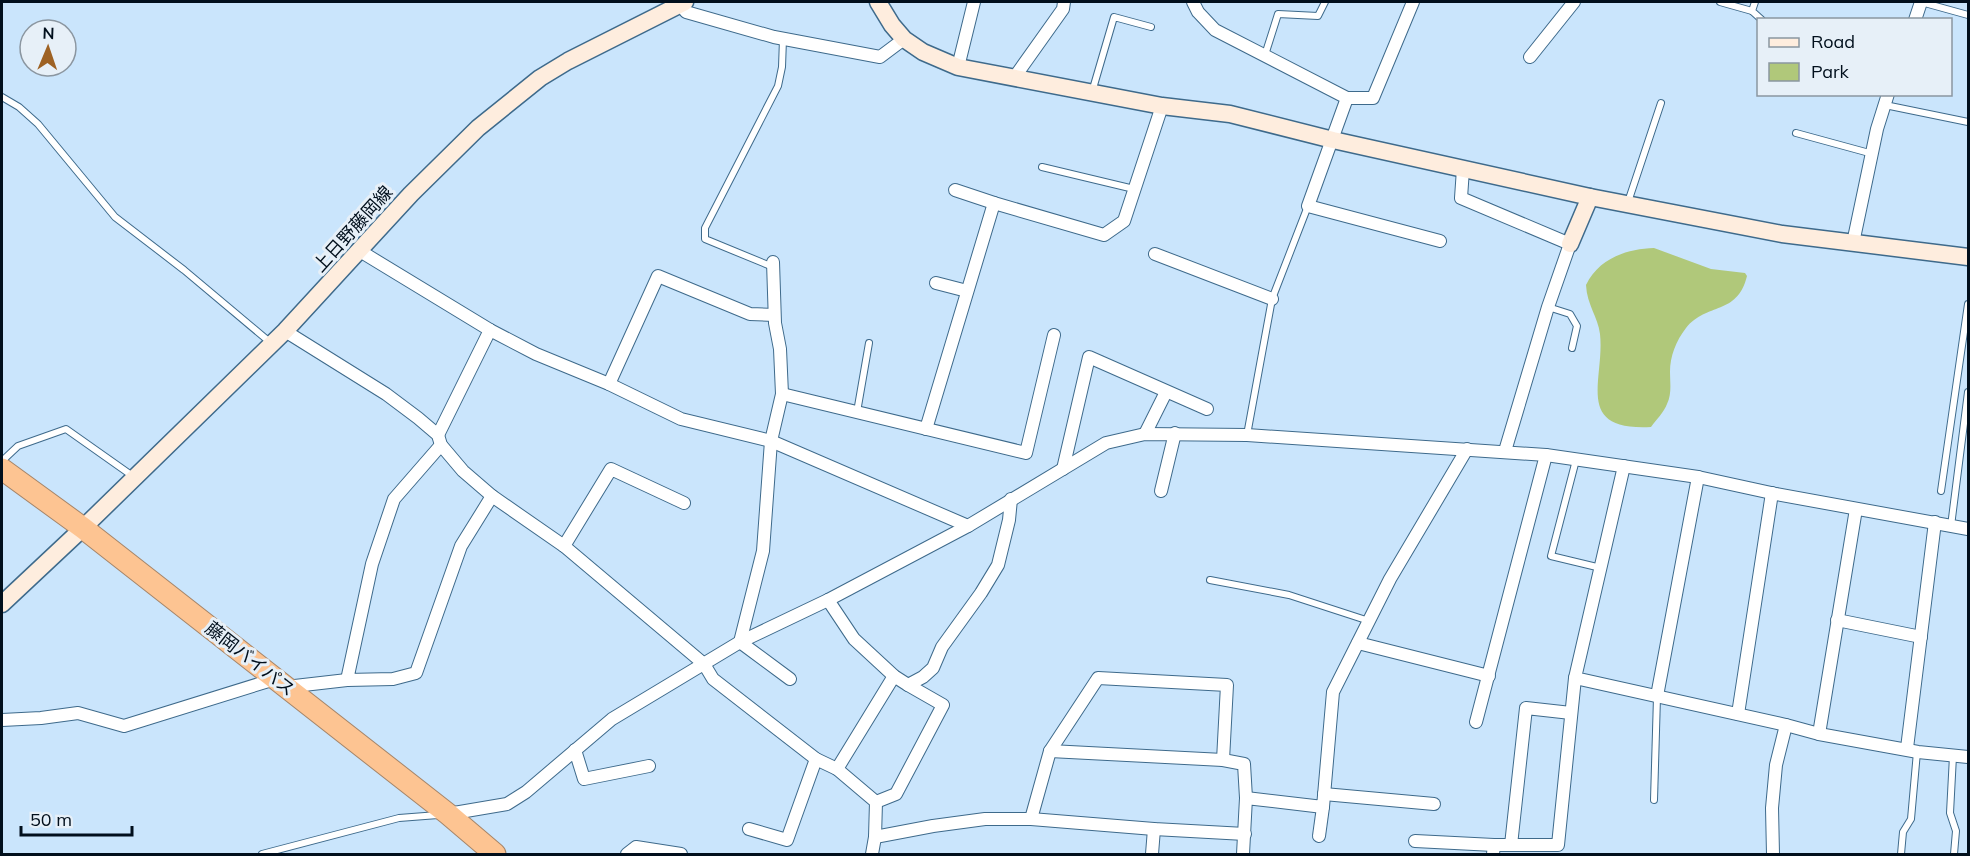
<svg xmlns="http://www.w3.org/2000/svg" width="1970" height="856" font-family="Mulish,'Noto Sans JP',sans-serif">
	<rect width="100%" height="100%" fill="#cae5fc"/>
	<path fill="#b0c87a" d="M1654 248 1711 269 1745 273 1747 276C1737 316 1707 302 1686 328 1676 341 1670 356 1670 372 1670 382 1672 394 1667 404 1664 412 1656 420 1651 427 1573 431 1605 380 1600 334 1598 317 1587 305 1586 285 1599 258 1627 249 1654 248Z"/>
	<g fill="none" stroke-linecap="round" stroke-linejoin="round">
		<g stroke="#3e6a8b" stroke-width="8">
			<g id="lane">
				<polyline points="1720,2 1752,11"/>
				<polyline points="1755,2 1752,11 1762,20"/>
				<polyline points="1921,2 1968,15"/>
				<polyline points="1265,55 1278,14 1318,16 1325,2"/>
				<polyline points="1092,92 1114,17 1151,27"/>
				<polyline points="2,97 19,107 38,124 115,217 184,270 271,343"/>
				<polyline points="1885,105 1968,122"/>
				<polyline points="1796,133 1873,154"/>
				<polyline points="1042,167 1134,189"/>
				<polyline points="1628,202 1661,103"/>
				<polyline points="773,267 705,239 705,228 778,86 782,67 783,39"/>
				<polyline points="1548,307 1570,314 1577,326 1572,348"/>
				<polyline points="857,412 869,343"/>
				<polyline points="1247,435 1272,299 1308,206"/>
				<polyline points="1576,460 1551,556 1601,568"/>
				<polyline points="2,461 18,446 66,429 134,477"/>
				<polyline points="1941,491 1968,304"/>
				<polyline points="1951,526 1968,392"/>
				<polyline points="1210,580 1289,595 1369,621"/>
				<polyline points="1953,756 1950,813 1956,831 1954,854"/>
				<polyline points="1654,800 1657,697"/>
				<polyline points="262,854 399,818 438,815"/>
				<polyline points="1901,854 1903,832 1911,819 1917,752"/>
			</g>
		</g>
		<g stroke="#3e6a8b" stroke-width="14">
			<g id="street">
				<polyline points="1193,2 1198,12 1215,30 1347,98 1308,206 1440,241"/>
				<polyline points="680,4 686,12 774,37 880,57 904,39"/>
				<polyline points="1915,20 1921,2"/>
				<polyline points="1530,57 1574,2"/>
				<polyline points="958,67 974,2"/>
				<polyline points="1014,78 1063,9 1064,2"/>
				<polyline points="1347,98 1373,98 1413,2"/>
				<polyline points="1463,169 1461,198 1570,244 1548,307 1505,451"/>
				<polyline points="955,190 994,203"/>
				<polyline points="1853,243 1877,129 1888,94"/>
				<polyline points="360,251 490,330 536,354 609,384 681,419 771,441 968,526"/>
				<polyline points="1155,254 1272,299"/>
				<polyline points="773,262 775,323 780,349 782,394 771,441 763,551 740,642 790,679"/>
				<polyline points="936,283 967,291"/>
				<polyline points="285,331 386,394 418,418 438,435 441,445 463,471 492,496 564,546 704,664 713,679 816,759 837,769 876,802 875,837 872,854"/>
				<polyline points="609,384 658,276 750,314 774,315"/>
				<polyline points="782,394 1026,453 1054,335"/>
				<polyline points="926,429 994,203 1104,235 1124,221 1162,106"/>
				<polyline points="1145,434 1166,392"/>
				<polyline points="438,435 490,330"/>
				<polyline points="441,445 394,499 372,564 347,680 393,679 416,673 461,546 492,496"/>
				<polyline points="1624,466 1575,678 1786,725 1819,734 1918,752 1968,757"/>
				<polyline points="1063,469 1089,357 1207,409"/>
				<polyline points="1161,491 1175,433"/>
				<polyline points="564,546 611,469 684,503"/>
				<polyline points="828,600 854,639 894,676 908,685 923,677 933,668 942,647 981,593 998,565 1009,520 1011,499"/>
				<polyline points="1837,620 1921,637"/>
				<polyline points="1358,643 1489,676"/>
				<polyline points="286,687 347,680"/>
				<polyline points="1657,696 1698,477"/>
				<polyline points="1738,714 1772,493"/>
				<polyline points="2,720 41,718 78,713 124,726 275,679"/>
				<polyline points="1476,722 1546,455"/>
				<polyline points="1819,734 1856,509"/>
				<polyline points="1907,748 1935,522"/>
				<polyline points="575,750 584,779 649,766"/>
				<polyline points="1050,751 1223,760"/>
				<polyline points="837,769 894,676"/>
				<polyline points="1324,794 1434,804"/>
				<polyline points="876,802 896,794 943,705 908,685"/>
				<polyline points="448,814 507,804 526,792 612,719 740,642 828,600 968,526 1106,443 1145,434 1247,435 1546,455 1698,477 1776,494 1968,529"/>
				<polyline points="1031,819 1050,751 1098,678 1227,685 1223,760 1244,764 1246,798"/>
				<polyline points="749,829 787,840 816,759"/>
				<polyline points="1319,836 1323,807"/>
				<polyline points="875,837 933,826 985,819 1031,819 1154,829 1245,834"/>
				<polyline points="1415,841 1494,845"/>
				<polyline points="1511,845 1526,708 1571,713"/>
				<polyline points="627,854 636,847 681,854"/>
				<polyline points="1152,854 1154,829"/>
				<polyline points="1243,854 1246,798 1323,807 1333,692 1390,579 1467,449"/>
				<polyline points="1493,854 1494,845 1558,845 1575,678"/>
				<polyline points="1773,854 1772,808 1776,765 1786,725"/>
			</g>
		</g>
		<g stroke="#3e6a8b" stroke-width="19">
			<g id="secondary">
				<polyline points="878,2 892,25 904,39 923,52 958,67 1162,106 1230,114 1333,140 1590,197"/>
				<polyline points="1570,244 1590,197 1782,234 1968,257"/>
				<polyline points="2,604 83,528 285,331 411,194 478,128 540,78 568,61 685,2"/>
			</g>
		</g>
		<g stroke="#a58569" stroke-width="23">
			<polyline id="highway" points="2,469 83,528 448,814 495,854"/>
		</g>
		<use href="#lane" stroke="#fff" stroke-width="6"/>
		<use href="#street" stroke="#fff" stroke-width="12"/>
		<use href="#secondary" stroke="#feedde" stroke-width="16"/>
		<use href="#highway" stroke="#fdc492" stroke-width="21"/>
	</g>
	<g text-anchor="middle" stroke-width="6" stroke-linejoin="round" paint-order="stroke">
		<g font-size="18" fill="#010f1c" stroke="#e7f0f8">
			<text transform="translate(353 229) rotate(-48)" y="6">上日野藤岡線</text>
			<text transform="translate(250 659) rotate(38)" y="6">藤岡バイパス</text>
		</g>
	</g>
	<rect width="1970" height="856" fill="none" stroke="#010f1c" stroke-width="6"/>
	<rect x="1757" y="18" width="195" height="78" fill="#e7f0f8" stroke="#8b96a0" stroke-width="1.5"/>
	<rect x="1769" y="38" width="30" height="9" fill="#feedde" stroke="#8b96a0" stroke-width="1.5"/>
	<text x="1811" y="48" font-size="18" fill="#010f1c">Road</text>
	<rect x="1769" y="63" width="30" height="18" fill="#b0c87a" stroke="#8b96a0" stroke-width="1.5"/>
	<text x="1811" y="78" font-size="18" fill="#010f1c">Park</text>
	<g transform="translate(48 48) rotate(2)"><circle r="28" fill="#e7f0f8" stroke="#8b96a0" stroke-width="1.5"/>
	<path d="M0-4.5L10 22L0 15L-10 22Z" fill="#9e6224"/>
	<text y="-9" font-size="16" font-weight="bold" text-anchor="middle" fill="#010f1c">N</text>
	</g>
	<path d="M21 826v9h111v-9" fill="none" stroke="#010f1c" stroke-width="3"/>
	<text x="30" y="826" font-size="18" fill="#010f1c" stroke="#e7f0f8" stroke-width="4.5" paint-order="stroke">50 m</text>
</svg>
